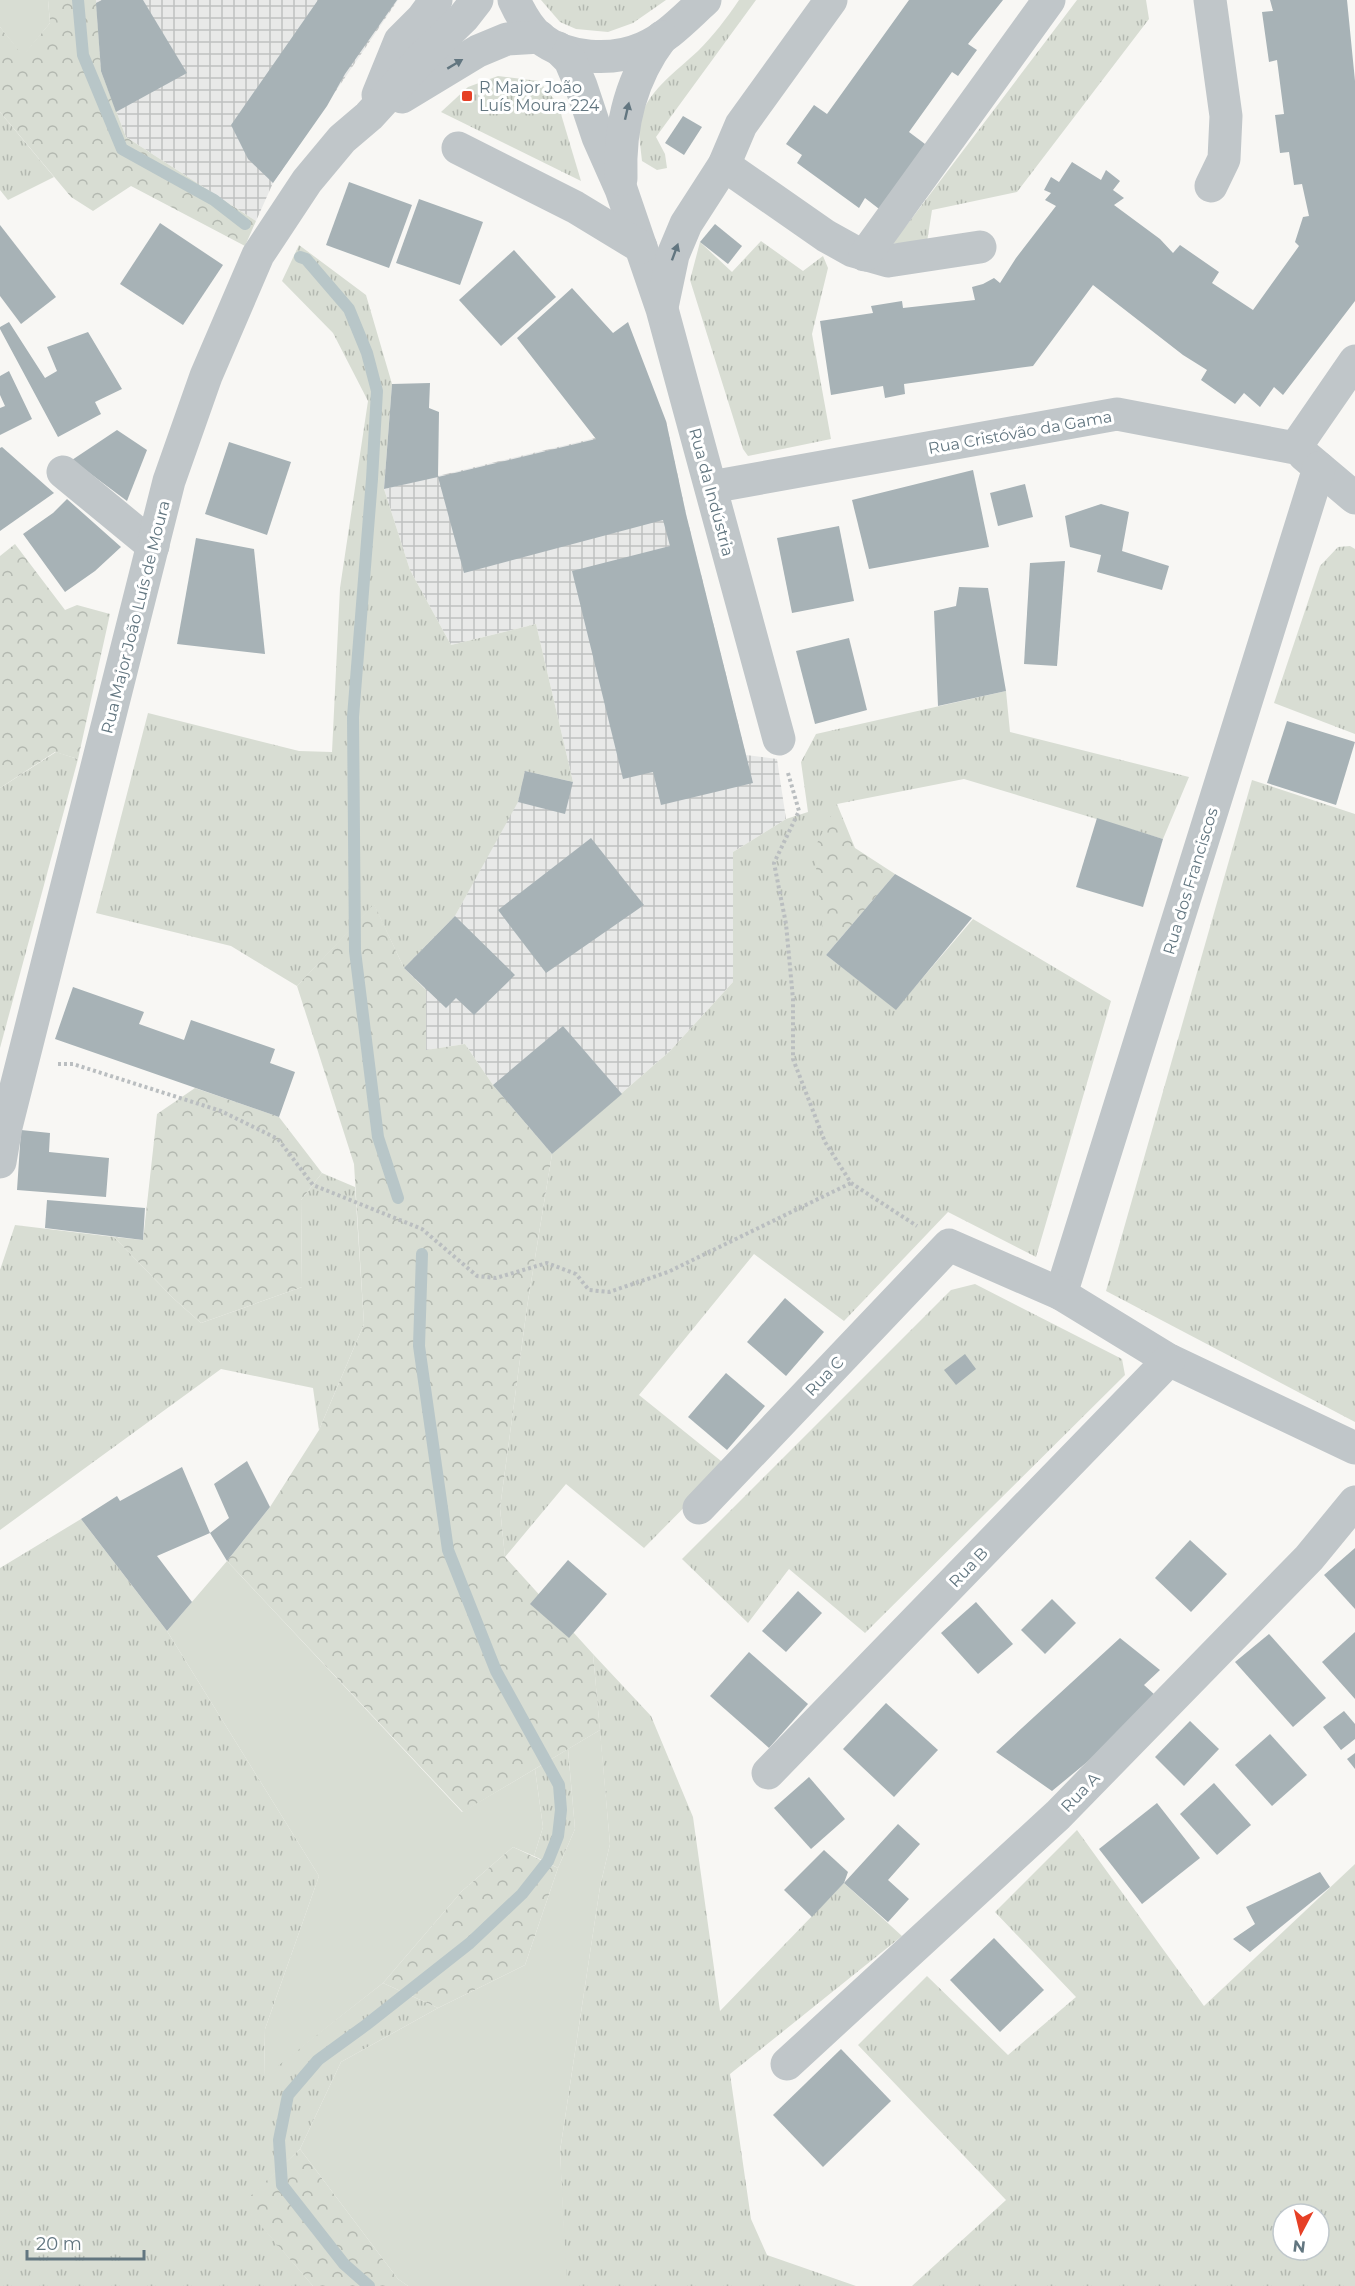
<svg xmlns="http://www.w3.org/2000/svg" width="1355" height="2286" font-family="Montserrat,sans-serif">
	<defs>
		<pattern id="industrial-grid" width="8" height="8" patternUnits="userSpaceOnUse" patternTransform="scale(1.5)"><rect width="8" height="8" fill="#e8e9e8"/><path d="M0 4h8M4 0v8" fill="none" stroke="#bfc1c1"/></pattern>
		<pattern id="grass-tufts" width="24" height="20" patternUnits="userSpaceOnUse" patternTransform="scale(1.5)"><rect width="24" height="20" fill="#d8ddd3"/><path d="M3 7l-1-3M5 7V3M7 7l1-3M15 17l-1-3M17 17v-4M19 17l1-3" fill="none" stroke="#b3b8b0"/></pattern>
		<pattern id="forest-crowns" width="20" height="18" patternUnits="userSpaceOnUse" patternTransform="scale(1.5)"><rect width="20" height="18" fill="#d8ddd3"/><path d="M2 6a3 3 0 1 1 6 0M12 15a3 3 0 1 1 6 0" fill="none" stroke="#b3b8b0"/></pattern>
	</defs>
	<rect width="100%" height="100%" fill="#f8f7f4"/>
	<g fill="url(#industrial-grid)">
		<polygon points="96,0 398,0 273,183 256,221 126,137 101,71"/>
		<polygon points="666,421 686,514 746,755 777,759 786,819 733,852 733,982 670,1051 552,1154 493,1085 465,1044 426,1050 426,990 404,968 455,916 517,802 525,771 573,782 536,624 451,645 410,570 384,489"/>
	</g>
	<g fill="url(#grass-tufts)" fill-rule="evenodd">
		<polygon points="541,0 666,0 633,23 608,32 576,29 560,22"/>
		<path d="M739 0H756L656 137 665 154 667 168 657 170 642 161C641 149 638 135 640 123 643 94 678 70 698 51 713 36 727 18 739 0Z"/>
		<polygon points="1077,0 1146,0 1149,19 1017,192 932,210 927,242 888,244 906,226"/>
		<polygon points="498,76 539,81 558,104 581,181 441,112 468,87"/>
		<polygon points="0,112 54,177 8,200 0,190"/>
		<polygon points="761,241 803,271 823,256 828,268 812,334 831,439 748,456 743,449 690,280 700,242 732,272"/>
		<polygon points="299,245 366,295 392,384 384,489 410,570 451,645 536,624 573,782 525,771 518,802 455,916 404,968 374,905 297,986 231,946 96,913 148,713 299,751 332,752 340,588 368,401 333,333 282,281"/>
		<polygon points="1350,546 1355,549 1355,734 1274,703 1320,566 1338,547"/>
		<polygon points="1006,691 1010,732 1189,777 1163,839 964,779 837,804 826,955 896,1009 973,919 1111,1001 1036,1257 948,1212 844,1321 754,1254 639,1395 726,1465 644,1548 566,1484 505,1557 500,1508 527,1307 552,1154 670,1051 733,982 733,852 786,819 808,812 801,762 816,734"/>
		<polygon points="56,752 78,759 0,1048 0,788"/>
		<polygon points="1252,780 1355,814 1355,1422 1106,1291"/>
		<polygon points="322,1173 355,1187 364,1324 319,1430 313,1388 221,1369 0,1530 0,1270 15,1225 114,1237 173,1298 201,1323 302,1287 301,1200"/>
		<polygon points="975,1284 1122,1359 1125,1375 865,1633 789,1569 748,1623 682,1559 951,1290"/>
		<polygon points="81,1519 167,1631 319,1876 265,2029 264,2076 383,1983 438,2008 341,2062 300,2149 243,2204 313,2286 0,2286 0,1568"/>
		<polygon points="593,1654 651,1716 693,1817 720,2011 844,1883 902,1936 730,2074 751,2219 767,2255 856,2286 566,2286 560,2151 600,1887 610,1844"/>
		<polygon points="568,1749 575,1829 558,1868 534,1856 543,1827 535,1769"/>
		<path d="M1077 1830 1204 2006 1355 1864V2286H912L1006 2200 858 2045 927 1976 1008 2055 1076 1997 995 1912ZM1283 2214H1319V2250H1283Z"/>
	</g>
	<g fill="url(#forest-crowns)">
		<polygon points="48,0 96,0 101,71 126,137 256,221 245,246 131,186 93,211 71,197 0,112 0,27 23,55 50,23"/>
		<polygon points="15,544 65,610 77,605 110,614 78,759 55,752 0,788 0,556"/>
		<polygon points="837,804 855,848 895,874 826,955 814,849"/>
		<polygon points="374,904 404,968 426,990 426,1050 465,1044 493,1085 552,1154 527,1307 500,1508 505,1557 593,1654 600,1730 463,1812 227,1561 270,1507 319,1430 364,1324 354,1164 297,986"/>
		<polygon points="195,1088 279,1117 322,1173 301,1200 302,1287 201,1323 173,1298 114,1237 143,1240 157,1114"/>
		<polygon points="513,1847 558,1868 525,1965 438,2008 383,1983 462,1891"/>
		<polygon points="300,2149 398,2279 408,2286 313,2286 242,2204"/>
	</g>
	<g fill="#d8ddd3">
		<polygon points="0,0 48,0 50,23 23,56 0,27"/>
		<polygon points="227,1561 462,1812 535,1769 543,1827 534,1856 513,1847 462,1891 383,1983 264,2077 265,2029 319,1876 167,1631"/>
		<polygon points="600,1730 610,1844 600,1887 560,2151 567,2286 408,2286 398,2279 300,2149 341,2062 438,2008 525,1965 558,1868 575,1829 568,1749"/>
	</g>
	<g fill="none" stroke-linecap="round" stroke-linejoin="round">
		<g stroke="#b8c6c8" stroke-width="12">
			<polyline points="78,0 83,55 122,149 214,200 245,224"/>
			<polyline points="300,257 306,259 349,309 367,353 377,391 372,479 353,717 355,951 378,1137 398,1198"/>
			<polyline points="369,2286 344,2264 282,2185 279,2140 288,2095 318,2060 366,2025 470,1943 522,1894 548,1861 558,1836 561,1810 559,1785 496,1671 448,1550 419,1346 422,1254"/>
		</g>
	</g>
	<g fill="#a7b2b6">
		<polygon points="102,0 143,0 187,73 116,112 101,71 96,3"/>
		<polygon points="318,0 397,0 345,74 327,106 273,183 248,159 231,125"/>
		<polygon points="909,0 1003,0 968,44 977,50 958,76 952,72 909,132 929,147 883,212 865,198 859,208 797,163 802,155 786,144 814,105 827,114"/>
		<polygon points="1270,0 1347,0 1355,81 1355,301 1283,395 1274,387 1260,407 1244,393 1235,404 1201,380 1207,370 1183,355 1093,285 1033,366 904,384 905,394 885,398 883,386 831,395 820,321 873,313 871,306 902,301 903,308 975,300 972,287 983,284 994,278 1000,283 1016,258 1056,206 1045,200 1051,193 1044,190 1051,177 1059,182 1072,162 1101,180 1106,170 1120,181 1113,190 1124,198 1114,205 1160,239 1173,253 1180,245 1219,272 1212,283 1253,310 1299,246 1295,242 1303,217 1309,216 1302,184 1294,185 1289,152 1280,153 1275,115 1284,114 1277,60 1269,62 1262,12 1273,11"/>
		<polygon points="683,116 702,127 684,155 665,143"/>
		<polygon points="349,182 412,205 389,268 326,245"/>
		<polygon points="419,199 483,222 460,285 396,263"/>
		<polygon points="160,223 223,265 183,325 120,284"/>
		<polygon points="715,224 742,246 728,264 700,242"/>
		<polygon points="0,225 56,297 21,324 0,296"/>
		<polygon points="514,250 556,297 501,346 459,300"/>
		<polygon points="572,288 613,333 628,322 666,421 686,514 753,783 661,805 653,772 623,779 572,571 670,546 663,520 464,573 438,477 384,489 392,384 430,383 429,408 439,412 438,477 596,439 517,338"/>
		<polygon points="9,322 45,378 57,371 47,347 88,332 122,389 95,402 101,414 58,437 0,329 0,327"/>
		<polygon points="9,371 32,419 0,435 0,408 5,406 0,395 0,376"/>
		<polygon points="117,430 147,450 127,501 72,460"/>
		<polygon points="229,442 291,462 267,535 205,514"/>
		<polygon points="2,447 54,493 0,531 0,448"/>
		<polygon points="973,470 989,547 869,569 852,500"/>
		<polygon points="1025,484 1033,517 998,526 990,493"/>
		<polygon points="67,499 121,547 95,571 65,592 23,534 53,513"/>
		<polygon points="1101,504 1129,512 1122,551 1169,566 1162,590 1097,572 1101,555 1070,547 1065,516"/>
		<polygon points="839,526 854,601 792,613 777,538"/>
		<polygon points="196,538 254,549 265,654 177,644"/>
		<polygon points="1065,561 1057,666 1024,664 1030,563"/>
		<polygon points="959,587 988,588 1006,691 938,706 934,611 956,606"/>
		<polygon points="849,638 867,710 815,724 796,651"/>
		<polygon points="1287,721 1355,742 1336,805 1267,783"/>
		<polygon points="525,771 573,782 565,814 518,802"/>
		<polygon points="1097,818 1163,839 1143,907 1076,887"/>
		<polygon points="591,838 644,905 546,973 498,910"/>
		<polygon points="895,874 972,918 896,1010 826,955"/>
		<polygon points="455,916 515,975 474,1015 456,998 446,1008 404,968"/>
		<polygon points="73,987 144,1012 139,1024 184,1040 191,1020 275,1049 270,1063 295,1072 279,1117 55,1039"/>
		<polygon points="563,1026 622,1094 552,1154 493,1085"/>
		<polygon points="21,1130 50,1133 49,1152 109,1158 106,1197 17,1190"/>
		<polygon points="47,1200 145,1208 143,1240 45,1228"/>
		<polygon points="785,1298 824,1332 786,1376 747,1342"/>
		<polygon points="965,1354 976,1369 956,1385 944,1370"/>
		<polygon points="726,1373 765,1406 727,1450 688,1417"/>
		<polygon points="247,1461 270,1507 227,1561 210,1533 229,1518 214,1484"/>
		<polygon points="182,1467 210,1533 157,1556 192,1602 167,1631 81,1519 117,1496 120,1501"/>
		<polygon points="1190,1540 1227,1574 1191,1612 1155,1578"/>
		<polygon points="1355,1548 1355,1609 1324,1575"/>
		<polygon points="568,1560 607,1594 569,1638 530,1604"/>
		<polygon points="798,1591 822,1613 786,1652 762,1631"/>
		<polygon points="1052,1599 1076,1623 1045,1654 1021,1630"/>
		<polygon points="976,1602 1013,1644 978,1674 941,1633"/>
		<polygon points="1355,1632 1355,1699 1322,1662"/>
		<polygon points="1269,1634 1326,1698 1293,1727 1235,1662"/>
		<polygon points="1120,1638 1160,1670 1144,1685 1155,1695 1115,1739 1052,1791 996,1752"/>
		<polygon points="749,1652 808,1704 769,1748 710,1696"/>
		<polygon points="886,1703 938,1750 894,1797 843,1749"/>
		<polygon points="1344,1711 1355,1724 1355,1739 1341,1750 1323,1727"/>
		<polygon points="1190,1721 1219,1749 1184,1786 1155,1757"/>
		<polygon points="1270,1734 1307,1775 1272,1806 1235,1765"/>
		<polygon points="1355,1753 1355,1769 1347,1759"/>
		<polygon points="809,1777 845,1819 811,1849 774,1808"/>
		<polygon points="1214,1783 1251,1825 1217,1855 1180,1814"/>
		<polygon points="1157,1803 1200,1858 1142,1904 1099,1849"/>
		<polygon points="898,1824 920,1844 888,1880 909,1899 888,1922 844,1883"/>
		<polygon points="824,1850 848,1872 844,1883 812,1917 784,1890"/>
		<polygon points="1320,1872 1330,1887 1250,1952 1233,1939 1255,1924 1246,1907"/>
		<polygon points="994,1938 1044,1990 1000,2032 950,1980"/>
		<polygon points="841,2049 891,2101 823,2167 773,2115"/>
	</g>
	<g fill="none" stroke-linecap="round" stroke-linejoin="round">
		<g stroke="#babec0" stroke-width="4" stroke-dasharray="3 3" stroke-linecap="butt">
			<polyline points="788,773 799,811 774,863 786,924 793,999 793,1059 825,1142 851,1183 917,1226"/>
			<polyline points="58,1064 73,1064 221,1111 278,1139 313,1185 422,1229 477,1276 496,1278 547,1263 576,1274 589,1290 609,1292 668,1272 851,1183"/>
		</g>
		<g stroke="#c0c6c9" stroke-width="33">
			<path d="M514 0C520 13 529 29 540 38 567 59 611 62 643 48 666 39 686 17 705 0"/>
			<polyline points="1210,0 1226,116 1224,159 1211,186"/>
			<polyline points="558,48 570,60 581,86 598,137 621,189 662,309 779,739"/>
			<polyline points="378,95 400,41 422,19 436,0"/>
			<polyline points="402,97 478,51 507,39 540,37"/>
			<polyline points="458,148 575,207 641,247"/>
			<polyline points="724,165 826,236 853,251 888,261 980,247"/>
			<path d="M621 179C619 127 630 79 662 37"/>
			<polyline points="865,255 1049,0"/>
			<polyline points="662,307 673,255 686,224 724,165 741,125 831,0"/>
			<polyline points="1304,455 1355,498"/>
			<polyline points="63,472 153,546"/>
			<polyline points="711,487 1117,414 1295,448 1355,361"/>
			<polyline points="0,1162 6,1127 169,481 206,376 258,255 307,181 342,139 369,116 422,58 463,18 477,0"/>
			<polyline points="1061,1294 1319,468"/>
			<polyline points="699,1508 949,1245 1061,1294 1169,1360 1355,1448"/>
			<polyline points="768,1773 1169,1360"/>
			<polyline points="787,2064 1058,1815 1309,1558 1355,1502"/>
		</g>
	</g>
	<defs><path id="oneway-solid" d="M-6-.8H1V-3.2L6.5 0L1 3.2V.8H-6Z" transform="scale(1.5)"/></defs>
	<g fill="#627680">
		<use href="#oneway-solid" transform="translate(455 64) rotate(-31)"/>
		<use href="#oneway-solid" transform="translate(627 111) rotate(-77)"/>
		<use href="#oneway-solid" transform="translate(675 252) rotate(-70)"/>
	</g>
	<rect fill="#e64026" stroke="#fff" stroke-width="2" x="461" y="90" width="12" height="12" rx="3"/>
	<g text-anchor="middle" stroke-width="6" stroke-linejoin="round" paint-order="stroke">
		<g font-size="16" fill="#627680" stroke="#fff" text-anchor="start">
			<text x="479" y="93">R Major João<tspan x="479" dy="18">Luís Moura 224</tspan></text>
		</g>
		<g font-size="16" fill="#627680" stroke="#fff">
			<text transform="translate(1020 432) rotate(-10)" y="6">Rua Cristóvão da Gama</text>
			<text transform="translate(712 492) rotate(75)" y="6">Rua da Indústria</text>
			<text transform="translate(135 617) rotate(-76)" y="6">Rua Major João Luís de Moura</text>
			<text transform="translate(1190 881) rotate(-73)" y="6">Rua dos Franciscos</text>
			<text transform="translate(824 1376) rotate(-46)" y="6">Rua C</text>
			<text transform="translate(968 1567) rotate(-46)" y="6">Rua B</text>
			<text transform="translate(1080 1792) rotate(-46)" y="6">Rua A</text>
		</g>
	</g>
	<g transform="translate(1301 2232) rotate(187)"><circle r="28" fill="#ffffff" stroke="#c0c8cc" stroke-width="1.5"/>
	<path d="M0-4.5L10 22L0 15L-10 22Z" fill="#e64026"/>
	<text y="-9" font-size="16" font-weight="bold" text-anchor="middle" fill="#627680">N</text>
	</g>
	<path d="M27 2250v9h117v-9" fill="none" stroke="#627680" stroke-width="3"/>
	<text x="36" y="2250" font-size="18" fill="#627680" stroke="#ffffff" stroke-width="4.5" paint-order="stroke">20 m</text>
</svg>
